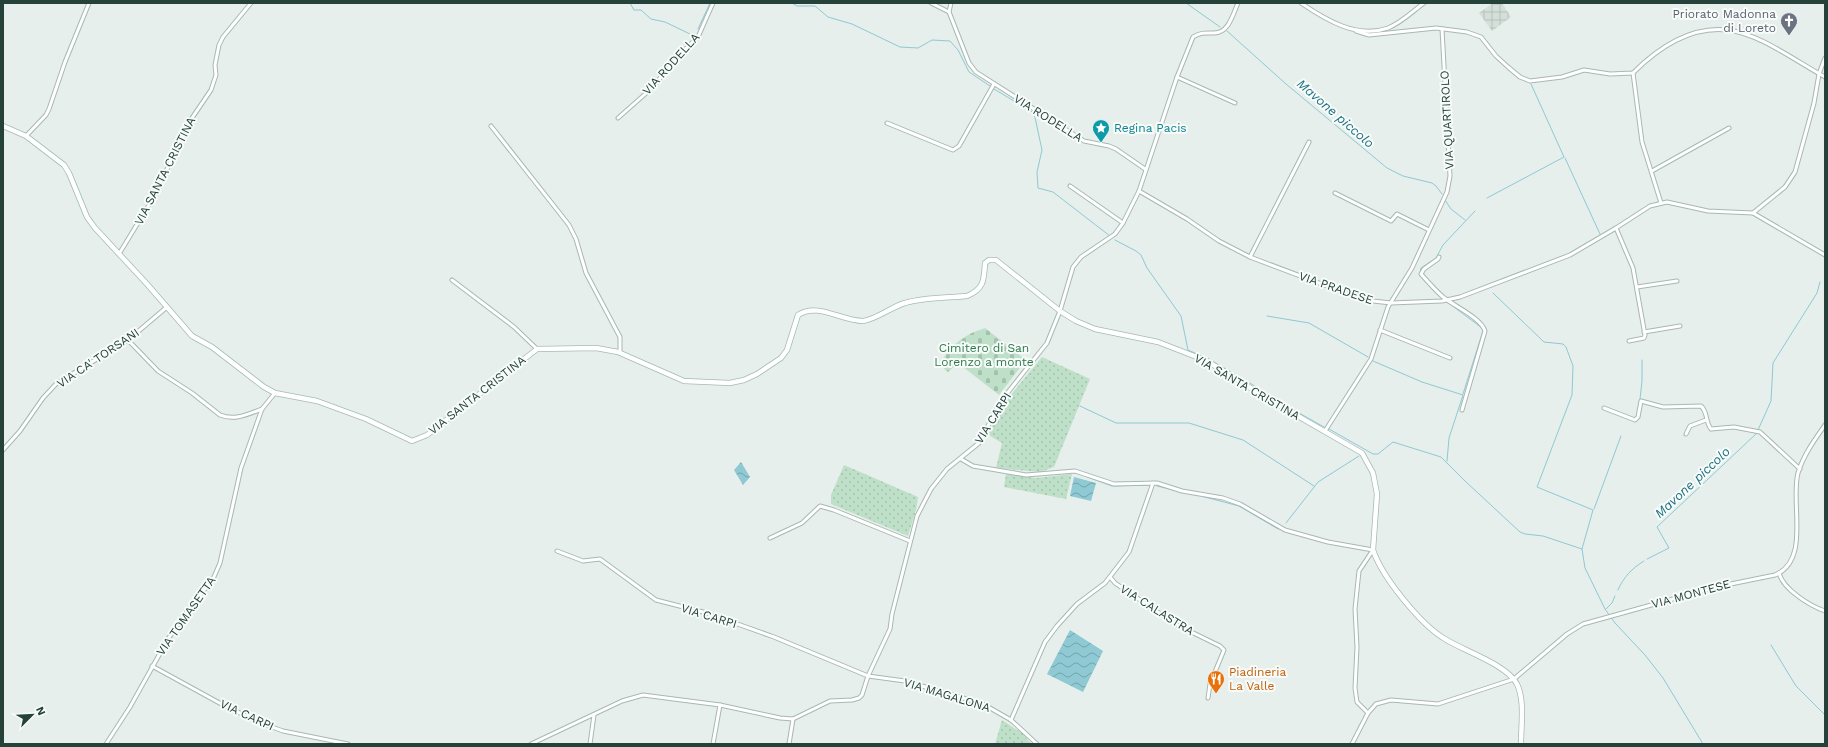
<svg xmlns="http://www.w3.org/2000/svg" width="1828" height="747" font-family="'Work Sans',sans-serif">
	<defs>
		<pattern id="industrial-grid" width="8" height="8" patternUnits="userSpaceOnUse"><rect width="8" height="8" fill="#d4dfda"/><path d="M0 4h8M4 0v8" fill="none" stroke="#b6c1bc"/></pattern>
		<pattern id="grass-dots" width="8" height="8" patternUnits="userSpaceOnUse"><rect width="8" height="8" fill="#bfe0c8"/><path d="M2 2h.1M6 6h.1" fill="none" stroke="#a4c1ad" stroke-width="1.8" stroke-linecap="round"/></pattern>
		<pattern id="cemetery-stones" width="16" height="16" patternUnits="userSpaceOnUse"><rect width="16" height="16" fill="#bfe0c8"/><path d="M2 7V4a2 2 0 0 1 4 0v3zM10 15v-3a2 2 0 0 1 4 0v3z" fill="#a4c1ad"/></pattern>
		<pattern id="water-waves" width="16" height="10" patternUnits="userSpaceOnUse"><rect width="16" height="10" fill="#8ec9d4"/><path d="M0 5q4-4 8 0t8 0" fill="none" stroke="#74a5ad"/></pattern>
	</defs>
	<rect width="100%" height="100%" fill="#e6efeb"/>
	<polygon fill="url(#industrial-grid)" points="1493,3 1502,3 1511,17 1492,31 1479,13"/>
	<g fill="url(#grass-dots)">
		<polygon points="1042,357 1090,379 1054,467 1040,472 996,468 1002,443 987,434 1005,402"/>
		<polygon points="844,465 918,497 916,510 908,536 831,504 831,495"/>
		<polygon points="1006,474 1036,478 1072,474 1066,499 1004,487"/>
		<polygon points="1002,720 1022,733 1031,744 995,744"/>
	</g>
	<path fill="url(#cemetery-stones)" d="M985 328 1026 360 999 395 958 363 948 372 942 367 941 363C950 344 966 334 985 328Z"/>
	<g fill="url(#water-waves)">
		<polygon points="741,462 750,477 743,485 734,470"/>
		<polygon points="1074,477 1096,483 1091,501 1070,496"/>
		<polygon points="1070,630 1103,651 1083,692 1047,674"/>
	</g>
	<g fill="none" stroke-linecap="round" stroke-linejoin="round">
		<g stroke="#8ec9d4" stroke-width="1">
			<polyline points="630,3 634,10 641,10 651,19 665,22 690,34"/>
			<polyline points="792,3 797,6 815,6 828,17 852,24 900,47 918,48 932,40 950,41 958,50 969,72 990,86"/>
			<polyline points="1186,3 1220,27"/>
			<polyline points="698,29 710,3"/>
			<polyline points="1227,31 1286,84 1387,168 1403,176 1432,183 1436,186 1442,194"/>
			<polyline points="994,89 1034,113 1042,150 1037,172 1038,188 1053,192 1110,236"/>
			<polyline points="1565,158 1600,234"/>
			<polyline points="1487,198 1564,157 1531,84"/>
			<polyline points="1445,200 1451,209 1465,220"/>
			<polyline points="1115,240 1136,251 1141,255 1147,268 1181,316 1188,350 1211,360"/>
			<polyline points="1420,273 1421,268 1436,258 1443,245 1475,211"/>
			<polyline points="1423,279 1443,299"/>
			<polyline points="1493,293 1544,342 1563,344 1566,347 1573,366 1572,395 1537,487 1593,510 1582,549"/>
			<polyline points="1450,304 1482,328"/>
			<polyline points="1267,316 1309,323 1368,357"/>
			<polyline points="1373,361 1422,382 1463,395 1449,438 1447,461"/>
			<path d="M1214 362C1252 383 1286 407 1324 427"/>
			<polyline points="1463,394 1483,331"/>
			<polyline points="1640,399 1642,381 1642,360"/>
			<polyline points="1080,406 1116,423 1189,423 1243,440 1314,486"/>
			<polyline points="1329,429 1373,454 1378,454 1393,442 1441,457 1465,481 1520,532 1525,534 1543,536 1582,549 1585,568 1605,609 1615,623 1645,655 1663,678 1703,744"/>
			<polyline points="1758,430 1771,401 1773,363 1817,293 1820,282"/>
			<polyline points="1087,477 1112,486 1150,485"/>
			<polyline points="1157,486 1178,491"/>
			<polyline points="1201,496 1239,506 1278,529"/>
			<polyline points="1594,509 1621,436"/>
			<polyline points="1286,523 1318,482 1359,456"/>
			<polyline points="1647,559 1669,548 1657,527 1757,433"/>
			<path d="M1618 590C1623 578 1632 568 1644 561"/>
			<polyline points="1606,609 1612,603 1615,596"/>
			<polyline points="1771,645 1796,686 1824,714"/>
		</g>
		<g stroke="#a8b8b2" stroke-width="5">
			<g id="street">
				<polyline points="931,3 949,12 969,63 976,72 1084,141 1109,146 1116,149 1145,169"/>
				<path d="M1301 3C1326 20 1357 39 1388 28 1401 23 1413 11 1424 3"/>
				<polyline points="949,12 951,3"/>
				<path d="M1356 31 1369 35 1436 28 1467 32 1481 37 1496 56 1508 67 1520 77 1530 81 1562 77 1584 70 1610 74 1633 73C1657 49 1690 26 1727 30 1759 33 1797 62 1825 77"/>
				<polyline points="1633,73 1642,142 1661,203"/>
				<polyline points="1177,77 1235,103"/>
				<polyline points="618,118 652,88 678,56 698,37 713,3"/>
				<polyline points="887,123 953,150 959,146 994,84"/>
				<polyline points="491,126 569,225 576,239 586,273 620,337 620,353"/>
				<polyline points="26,136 46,115 49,109 65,62 89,3"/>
				<polyline points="1652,171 1729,128"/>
				<polyline points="1070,186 1123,223"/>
				<polyline points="1139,191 1187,219 1219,241 1250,257 1364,300 1391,303 1442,301 1460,297 1570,255 1616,228 1650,206 1667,202 1708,211 1753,213 1825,255"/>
				<polyline points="1335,193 1391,221 1397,214 1429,230"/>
				<polyline points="1753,213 1785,187 1795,172 1814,103 1819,74 1825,58"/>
				<polyline points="1616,228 1633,268 1645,335 1644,338 1629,341"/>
				<polyline points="119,254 152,200 192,118 211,90 216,75 215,65 219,45 223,37 251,3"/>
				<polyline points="1250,257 1309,142"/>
				<path d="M1439 257 1438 259 1424 269 1421 274C1428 282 1435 290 1443 297 1454 306 1481 318 1485 331L1462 410"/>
				<polyline points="452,280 514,327 537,349"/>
				<polyline points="1637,287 1677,281"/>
				<polyline points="1380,330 1450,358"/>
				<polyline points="1644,332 1680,326"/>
				<path d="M128 340 158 371 192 393 220 415C235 421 248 414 262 409"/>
				<path d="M1604 408 1635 420 1638 417 1641 401 1663 407 1701 406C1708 412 1705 422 1711 429L1734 427 1760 432 1800 469"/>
				<polyline points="1325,431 1371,359 1388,307 1412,268 1447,192 1450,176 1442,29"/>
				<polyline points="1686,434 1690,426 1706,420"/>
				<polyline points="3,450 20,431 43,398 56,384 128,340 167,307"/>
				<polyline points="961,459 973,466 1026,475 1075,471 1114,484 1157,483 1182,491 1223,498 1240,504 1285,530 1328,542 1373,550"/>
				<polyline points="770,538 802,523 820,506 834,510 910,541"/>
				<polyline points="557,551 583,561 600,559 656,600 703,612 729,621 774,637 868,676 905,681 983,704 1011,720 1037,744"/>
				<path d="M1779 573C1783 589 1810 606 1825 611"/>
				<polyline points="1110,577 1115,583 1177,625 1220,646 1224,650 1210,684 1208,698"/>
				<polyline points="152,666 225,706 261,723 283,731 348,744"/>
				<polyline points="1368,713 1357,702 1355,688 1357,647 1355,609 1359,571 1373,550"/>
				<polyline points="1011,720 1045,642 1057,626 1077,604 1105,583 1129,552 1153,483"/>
				<polyline points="106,744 130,707 168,639 188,610 213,579 220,563 241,468 262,409 275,393"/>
				<path d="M531 744 622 701 643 695 720 705 780 718 793 719 830 701 852 700 859 698 862 695 868 676 890 629 892 614 917 516 931 489 947 469 979 443 1001 401 1047 343 1060 311 1073 267 1081 257 1115 234 1123 223 1139 191 1177 77 1193 37C1201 32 1206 33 1214 33 1229 33 1233 14 1238 3"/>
				<polyline points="590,744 594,715"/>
				<polyline points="713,744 720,705"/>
				<polyline points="789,744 793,719"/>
				<path d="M1352 744 1368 713 1376 704 1391 700 1438 704 1514 679 1567 634 1583 624 1716 587 1775 575C1811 560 1790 503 1798 473 1803 456 1815 439 1825 425"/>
			</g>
		</g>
		<g stroke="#a4bbb3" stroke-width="6">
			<path id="secondary" d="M3 126 26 136 64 165 69 173 87 217 95 228 147 284 192 336 212 347 264 387 275 393 317 401 366 419 412 441 427 435 537 349 596 348 618 352 684 381 730 383 744 380 757 374 781 358 787 350 798 315C818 302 841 321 863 321 875 320 893 306 905 303 925 297 947 298 967 296 984 289 984 280 985 263L989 260H996L1060 311 1076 321 1095 329 1158 342 1207 361 1270 400 1362 453 1373 473 1377 494 1373 550C1382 577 1421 625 1445 639 1464 651 1506 664 1517 684 1525 701 1521 725 1521 744"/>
		</g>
		<use href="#street" stroke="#fff" stroke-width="3"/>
		<use href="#secondary" stroke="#fff" stroke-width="4.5"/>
	</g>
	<defs>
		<g id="church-pin" transform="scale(0.9)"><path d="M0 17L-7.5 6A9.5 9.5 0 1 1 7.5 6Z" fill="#6b7280" stroke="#f7fbf9"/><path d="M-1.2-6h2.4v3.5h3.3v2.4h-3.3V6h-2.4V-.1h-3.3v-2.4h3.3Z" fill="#fff"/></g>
		<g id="sight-pin" transform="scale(0.9)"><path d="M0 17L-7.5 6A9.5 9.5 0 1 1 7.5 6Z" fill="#0f9aa8" stroke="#f7fbf9"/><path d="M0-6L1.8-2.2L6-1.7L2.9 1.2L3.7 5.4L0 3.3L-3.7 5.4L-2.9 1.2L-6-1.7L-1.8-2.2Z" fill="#fff"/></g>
		<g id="restaurant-pin" transform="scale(0.9)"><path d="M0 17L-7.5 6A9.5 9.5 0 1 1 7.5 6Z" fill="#e8710a" stroke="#f7fbf9"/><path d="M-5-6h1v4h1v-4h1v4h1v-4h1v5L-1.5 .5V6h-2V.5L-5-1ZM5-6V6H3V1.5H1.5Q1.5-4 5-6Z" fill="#fff"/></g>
	</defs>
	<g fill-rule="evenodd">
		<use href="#church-pin" x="1789" y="21"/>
		<use href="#sight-pin" x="1101" y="128"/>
		<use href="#restaurant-pin" x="1216" y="679"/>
	</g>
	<g text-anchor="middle" stroke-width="4" stroke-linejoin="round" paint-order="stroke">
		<g font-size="12" fill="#5b616d" stroke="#f7fbf9" text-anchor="end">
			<text x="1776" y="18">Priorato Madonna<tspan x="1776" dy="14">di Loreto</tspan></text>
		</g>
		<g font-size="12" fill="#24423a" stroke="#f7fbf9">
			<text transform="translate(671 64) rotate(-48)" y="4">VIA RODELLA</text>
			<text transform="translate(1048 118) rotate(32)" y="4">VIA RODELLA</text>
			<text transform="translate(1447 120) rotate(-93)" y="4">VIA QUARTIROLO</text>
			<text transform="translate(165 171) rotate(-63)" y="4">VIA SANTA CRISTINA</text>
			<text transform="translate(1336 288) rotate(19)" y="4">VIA PRADESE</text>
			<text transform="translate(98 358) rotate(-34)" y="4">VIA CA' TORSANI</text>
			<text transform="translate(1247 387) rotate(30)" y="4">VIA SANTA CRISTINA</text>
			<text transform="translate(477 395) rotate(-38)" y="4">VIA SANTA CRISTINA</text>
			<text transform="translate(993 418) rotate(-58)" y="4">VIA CARPI</text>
			<text transform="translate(1691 594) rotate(-15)" y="4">VIA MONTESE</text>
			<text transform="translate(1157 610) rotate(32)" y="4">VIA CALASTRA</text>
			<text transform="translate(186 616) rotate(-55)" y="4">VIA TOMASETTA</text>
			<text transform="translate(709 616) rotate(17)" y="4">VIA CARPI</text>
			<text transform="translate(947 695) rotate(17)" y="4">VIA MAGALONA</text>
			<text transform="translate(247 715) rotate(25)" y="4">VIA CARPI</text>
		</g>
		<g font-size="12" fill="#0d838f" stroke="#f7fbf9" text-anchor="start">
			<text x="1114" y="132">Regina Pacis</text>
		</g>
		<g font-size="12" fill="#2d7a4b" stroke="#f7fbf9">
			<text x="984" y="352">Cimitero di San<tspan x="984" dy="14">Lorenzo a monte</tspan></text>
		</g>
		<g font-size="12" fill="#c56008" stroke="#f7fbf9" text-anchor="start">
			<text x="1229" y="676">Piadineria<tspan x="1229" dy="14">La Valle</tspan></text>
		</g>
		<g font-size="13" font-style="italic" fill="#1c6f80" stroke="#f7fbf9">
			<text transform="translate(1336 113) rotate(41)" y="5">Mavone piccolo</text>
			<text transform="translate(1692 482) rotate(-43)" y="5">Mavone piccolo</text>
		</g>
	</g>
	<rect width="1828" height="747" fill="none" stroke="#24423a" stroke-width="8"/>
	<g transform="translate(32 715) rotate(66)" stroke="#f7fbf9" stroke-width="3" paint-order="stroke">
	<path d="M0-3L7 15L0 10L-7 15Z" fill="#24423a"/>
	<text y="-6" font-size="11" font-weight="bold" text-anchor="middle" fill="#24423a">N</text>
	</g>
</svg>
